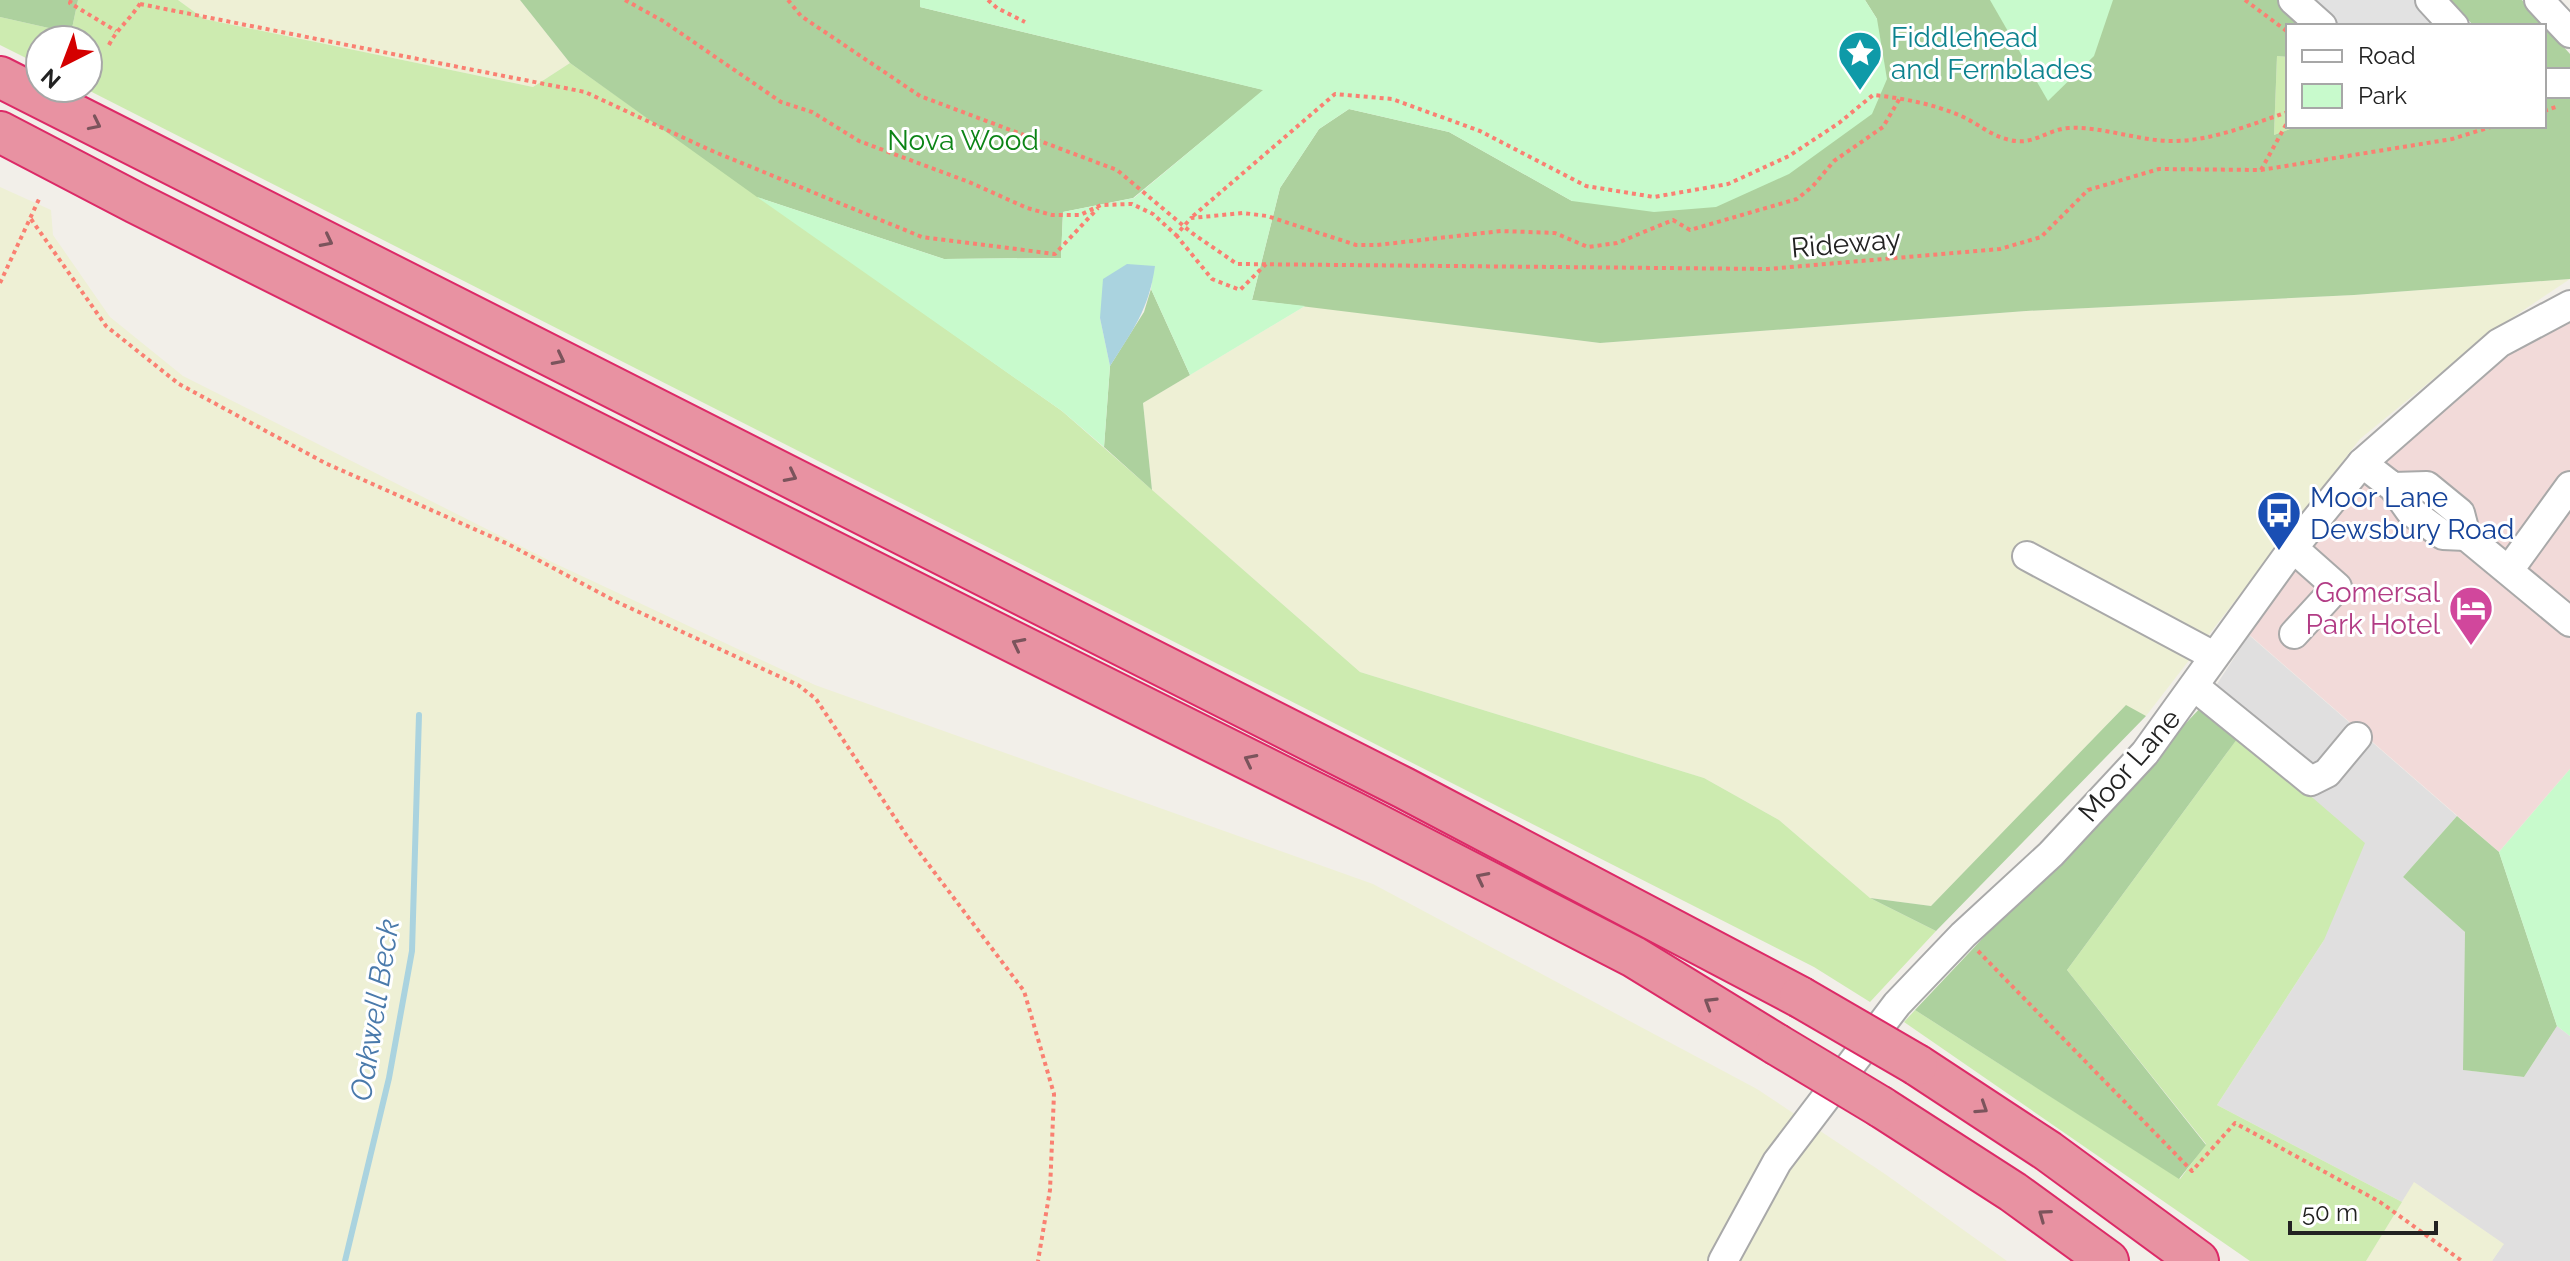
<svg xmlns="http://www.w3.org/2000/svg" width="2570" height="1261" font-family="Raleway,sans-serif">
	<rect width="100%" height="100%" fill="#f2efe9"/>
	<polygon fill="#e0dfdf" points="2249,635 2457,816 2403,877 2465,932 2464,1070 2524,1077 2557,1026 2570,1036 2570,1261 2492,1261 2503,1244 2415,1183 2402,1202 2217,1105 2324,940 2204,704"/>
	<polygon fill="#f2dad9" points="2570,305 2570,769 2499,852 2237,624 2362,463"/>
	<g fill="#eef0d5">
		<polygon points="178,0 520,0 570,63 533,87 203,19"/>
		<polygon points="0,187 51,210 53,235 110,317 183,376 554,563 815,685 1373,884 1757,1089 1885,1174 2007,1261 0,1261"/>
		<polygon points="2570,279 2488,334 2360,439 2146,716 2125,706 1931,906 1870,898 1779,820 1704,778 1360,672 1152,490 1143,403 1305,306 1600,343 2026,311 2354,295"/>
		<polygon points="2414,1182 2504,1244 2492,1261 2366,1261"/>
	</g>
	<g fill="#cdebb0">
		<polygon points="78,0 178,0 204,19 533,87 570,63 1062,411 1360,672 1704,778 1779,820 1870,898 1936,931 1870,1002 1814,967 84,88 88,88 88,40 40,40 40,65 0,45 0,17 71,33"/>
		<polygon points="2277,56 2288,57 2288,126 2298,126 2274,135"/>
		<polygon points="2240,735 2365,843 2324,940 2217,1105 2402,1202 2366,1261 2250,1261 1904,1022 1915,1010 2180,1179 2206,1144 2067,970"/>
	</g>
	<g fill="#add19e">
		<polygon points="0,0 78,0 71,33 0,17"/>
		<polygon points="520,0 920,0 920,7 1264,90 1133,198 1063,212 1061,258 944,259 757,197 570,63"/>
		<polygon points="1865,0 2280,0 2310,26 2288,26 2288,57 2277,56 2274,135 2298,126 2544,126 2544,26 2474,26 2448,0 2522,0 2570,54 2570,279 2354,295 2026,311 1600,343 1252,300 1280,188 1319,129 1349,109 1449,132 1572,201 1877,19"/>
		<polygon points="1151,289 1190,375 1143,403 1152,490 1104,447 1110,366 1144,312"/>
		<polygon points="2204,704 2240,735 2067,970 2206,1145 2179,1179 1915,1010"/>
		<polygon points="2126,705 2146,716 1936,931 1870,898 1931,906"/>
		<polygon points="2457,816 2499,852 2557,1026 2524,1077 2463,1070 2465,932 2403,877"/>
	</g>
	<g fill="#c8facc">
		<polygon points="920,0 1865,0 1877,19 1887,79 1872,114 1789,174 1716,207 1654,212 1572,201 1449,132 1349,109 1319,129 1280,188 1252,300 1305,306 1190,375 1151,289 1154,266 1100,318 1110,366 1104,447 1062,411 757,197 944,259 1061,258 1063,212 1134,198 1263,90 920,7"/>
		<polygon points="1990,0 2113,0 2094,56 2048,101"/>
		<polygon points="2570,769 2570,1036 2557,1026 2499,852"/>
	</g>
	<polygon fill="#e2e2e2" points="2280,0 2448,0 2474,26 2310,26"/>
	<path fill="#aad3df" d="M1127 264 1155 266C1149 309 1133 330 1110 366L1100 318 1103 279Z"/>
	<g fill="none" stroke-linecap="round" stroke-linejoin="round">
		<polyline stroke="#aad3df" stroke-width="6" points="345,1261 389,1078 412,951 419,715"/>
		<g stroke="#a9a9a9" stroke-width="32">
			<g id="minor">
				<polyline points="2293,0 2322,26"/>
				<polyline points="2430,0 2454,26"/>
				<polyline points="2539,0 2570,33"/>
				<polyline points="2544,83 2570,83"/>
				<polyline points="2362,463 2393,487 2410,511 2443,535 2466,536 2460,513 2427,486 2393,487"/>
				<polyline points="2466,536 2570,622"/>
				<polyline points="2293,548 2337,587 2294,634"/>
				<polyline points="2027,556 2214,656"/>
				<polyline points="2509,570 2570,486"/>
				<polyline points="2195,687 2311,781 2327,773 2357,737"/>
				<polyline points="1723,1261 1777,1162 1897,1004 1963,935 2051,854 2145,753 2293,548 2362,463 2499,343 2570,305"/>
			</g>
		</g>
		<g stroke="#dc2a67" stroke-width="44">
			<g id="highway">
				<polyline points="0,77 1404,788 1800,997"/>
				<polyline points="0,132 136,203 1351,811 1634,957 1776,1044"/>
				<polyline points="1917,1065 2048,1151 2198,1261"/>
				<polyline points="1881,1107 2013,1192 2108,1261"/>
			</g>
		</g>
		<g stroke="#fa8072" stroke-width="4" stroke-dasharray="4 4" stroke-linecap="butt">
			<polyline points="71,0 70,3 116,31"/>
			<polyline points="625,0 663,21 781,102 812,112 859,141 969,182 1027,208 1052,215 1080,215 1101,205 1132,204 1153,214 1176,235 1191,218 1243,213 1267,216 1356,245 1377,245 1501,231 1555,233 1588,247 1617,243 1673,220 1690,230 1797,199 1813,186 1834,161 1883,127 1900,98"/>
			<polyline points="788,0 801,16 920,96 1117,170 1192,233 1237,264 1768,269 2000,249 2041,237 2088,190 2159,169 2261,170 2452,139 2494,126"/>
			<polyline points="988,0 997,8 1025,22"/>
			<polyline points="2245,0 2288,32"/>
			<polyline points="140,4 585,92 710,150 922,237 1055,254 1098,208"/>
			<path d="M109 45C118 27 133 17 142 0"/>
			<polyline points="2544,111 2556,107"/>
			<polyline points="2261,170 2288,121"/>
			<path d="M1193 216 1335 94 1392 99 1480 131 1586 186 1654 197 1728 184 1789 156 1839 123 1873 95C1902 98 1934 104 1961 116 1979 124 1991 136 2010 140 2033 146 2046 130 2068 128 2104 126 2140 142 2176 141 2214 140 2252 124 2288 112"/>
			<polyline points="31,219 106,326 179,384 325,463 508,544 617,602 798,685 816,699 907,836 1024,991 1054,1094 1050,1190 1038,1261"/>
			<polyline points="1176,235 1212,279 1240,290 1266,264"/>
			<polyline points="0,283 40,197"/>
			<polyline points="1978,951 2192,1171 2235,1123 2380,1202 2462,1261"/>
		</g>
		<use href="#minor" stroke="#fff" stroke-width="28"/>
		<use href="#highway" stroke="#e892a2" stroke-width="40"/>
		<g stroke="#dc2a67" stroke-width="44" stroke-linecap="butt">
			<g id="highway-bridge">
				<polyline points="1800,997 1917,1065"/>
				<polyline points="1776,1044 1881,1107"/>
			</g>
		</g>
		<use href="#highway-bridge" stroke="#e892a2" stroke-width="40"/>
	</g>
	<defs><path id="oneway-chevron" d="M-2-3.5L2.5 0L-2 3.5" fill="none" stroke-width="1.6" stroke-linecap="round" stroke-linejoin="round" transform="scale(2)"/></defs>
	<g stroke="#7b545c">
		<use href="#oneway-chevron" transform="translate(95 124) rotate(26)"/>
		<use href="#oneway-chevron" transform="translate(327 241) rotate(27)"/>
		<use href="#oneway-chevron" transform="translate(559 359) rotate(27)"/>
		<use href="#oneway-chevron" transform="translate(791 476) rotate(27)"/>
		<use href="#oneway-chevron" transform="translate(1018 644) rotate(-153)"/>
		<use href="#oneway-chevron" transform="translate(1250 760) rotate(-153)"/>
		<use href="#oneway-chevron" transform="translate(1482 878) rotate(-153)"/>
		<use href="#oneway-chevron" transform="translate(1710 1003) rotate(-148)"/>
		<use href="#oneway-chevron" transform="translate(1982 1108) rotate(33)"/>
		<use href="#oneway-chevron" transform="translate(2044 1215) rotate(-144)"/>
	</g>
	<defs>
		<g id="sight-pin" transform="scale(2.3)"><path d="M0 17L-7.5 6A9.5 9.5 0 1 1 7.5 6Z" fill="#0f9aa8" stroke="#fff"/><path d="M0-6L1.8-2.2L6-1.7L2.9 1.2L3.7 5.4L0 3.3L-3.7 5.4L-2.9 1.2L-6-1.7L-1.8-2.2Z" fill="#fff"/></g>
		<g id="bus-pin" transform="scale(2.3)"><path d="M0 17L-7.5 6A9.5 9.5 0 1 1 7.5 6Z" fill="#1a4fb4" stroke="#fff"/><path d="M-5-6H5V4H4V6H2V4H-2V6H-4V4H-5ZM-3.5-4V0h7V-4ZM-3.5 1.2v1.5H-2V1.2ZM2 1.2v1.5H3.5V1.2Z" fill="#fff"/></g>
		<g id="hotel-pin" transform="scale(2.3)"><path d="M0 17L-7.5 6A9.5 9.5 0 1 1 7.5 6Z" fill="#d1479c" stroke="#fff"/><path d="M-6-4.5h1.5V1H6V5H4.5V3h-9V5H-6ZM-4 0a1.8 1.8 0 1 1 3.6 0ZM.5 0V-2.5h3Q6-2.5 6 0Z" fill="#fff"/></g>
	</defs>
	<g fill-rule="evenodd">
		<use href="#sight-pin" x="1860" y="53"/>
		<use href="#bus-pin" x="2279" y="513"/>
		<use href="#hotel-pin" x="2471" y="608"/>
	</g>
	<g text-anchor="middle" stroke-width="6" stroke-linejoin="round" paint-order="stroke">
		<g font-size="28" fill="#0d838f" stroke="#fff" text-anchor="start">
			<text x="1891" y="47">Fiddlehead<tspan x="1891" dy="32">and Fernblades</tspan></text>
		</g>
		<g font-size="28" fill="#0c8416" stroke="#fff">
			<text x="963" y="150">Nova Wood</text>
		</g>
		<g font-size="28" fill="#222" stroke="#fff">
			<text transform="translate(1846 243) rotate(-5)" y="10">Rideway</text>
			<text transform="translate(2129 765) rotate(-49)" y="10">Moor Lane</text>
		</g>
		<g font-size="28" fill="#164399" stroke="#fff" text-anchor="start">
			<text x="2310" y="507">Moor Lane<tspan x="2310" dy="32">Dewsbury Road</tspan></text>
		</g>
		<g font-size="28" fill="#b23c85" stroke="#fff" text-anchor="end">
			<text x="2440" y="602">Gomersal<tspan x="2440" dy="32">Park Hotel</tspan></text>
		</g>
		<g font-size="30" font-style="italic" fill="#4a7aab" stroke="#fff">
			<text transform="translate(375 1010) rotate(-81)" y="10">Oakwell Beck</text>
		</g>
	</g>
	<rect x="2286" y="24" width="260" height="104" fill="#ffffff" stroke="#a7a7a7" stroke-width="2"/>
	<rect x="2302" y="50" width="40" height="12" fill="#ffffff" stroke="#a7a7a7" stroke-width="2"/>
	<text x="2358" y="64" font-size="24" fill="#222222">Road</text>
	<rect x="2302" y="84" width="40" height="24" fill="#c8facc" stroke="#a7a7a7" stroke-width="2"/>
	<text x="2358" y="104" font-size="24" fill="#222222">Park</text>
	<g transform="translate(64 64) rotate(222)"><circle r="38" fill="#ffffff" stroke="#a7a7a7" stroke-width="2"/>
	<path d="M0-6L14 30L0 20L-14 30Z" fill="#d40000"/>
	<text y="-12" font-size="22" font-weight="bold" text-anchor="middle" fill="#222222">N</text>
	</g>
	<path d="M2290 1221v12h146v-12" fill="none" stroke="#222222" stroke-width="4"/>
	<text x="2302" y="1221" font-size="24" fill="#222222" stroke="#ffffff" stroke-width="6" paint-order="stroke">50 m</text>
</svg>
